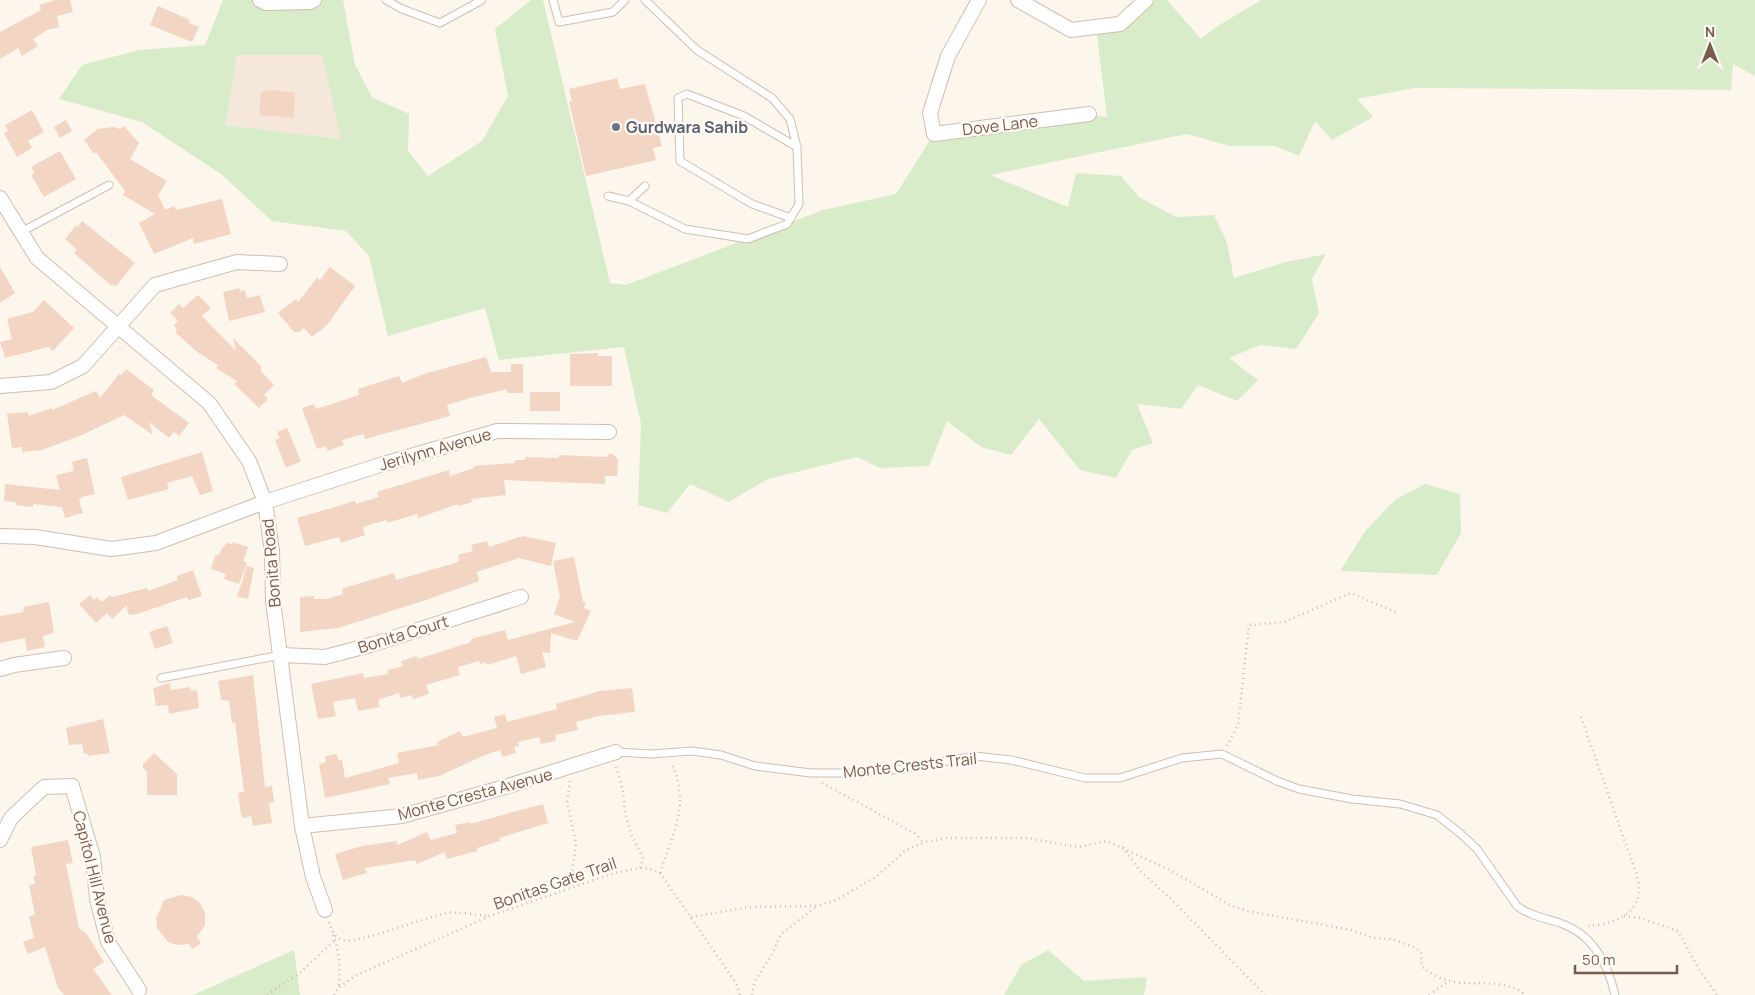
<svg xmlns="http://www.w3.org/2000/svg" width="1755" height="995" font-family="Manrope,sans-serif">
	<rect width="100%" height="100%" fill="#fdf6ec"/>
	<polygon fill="#f5e8da" points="237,55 322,55 342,139 226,125"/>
	<g fill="#d8ecc9" fill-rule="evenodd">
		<path d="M223 0H343L355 65 372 97 409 114 408 151 428 176 482 141 508 96 495 29 531 0H543L610 283 626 285 823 210 896 194 934 134 1089 114 1107 117 1096 27 1120 23 1146 0H1167L1201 39 1216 27 1261 0H1755V76L1733 64 1731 90 1414 88 1357 99 1373 117 1332 140 1315 121 1299 156 1275 146H1230L1187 134 990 175 1068 207 1076 173 1121 176 1139 197 1176 217 1214 215 1227 243 1234 278 1286 262 1326 254 1312 279 1319 313 1296 349 1260 345 1229 358 1258 380 1237 401 1198 385 1181 409 1137 404 1153 443 1132 450 1116 478 1080 470 1039 419 1011 455 981 447 947 421 929 466 880 468 857 457 768 479 729 502 690 484 667 513 638 505 641 424 624 347 499 360 485 308 388 336 369 256 346 231 272 221 221 174 142 122 59 99 82 65 139 50 205 45ZM237 55H322L341 139 226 125Z"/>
		<polygon points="1425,484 1460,494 1461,533 1437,575 1340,571 1366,530 1396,499"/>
		<polygon points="294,950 300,995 193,995"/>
		<polygon points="1048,950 1084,981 1147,977 1144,995 1004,995 1021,965"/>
	</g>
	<g fill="#f3d5c3">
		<polygon points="55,0 70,0 73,12 57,16 59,27 47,30 33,39 38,46 22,56 18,48 0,59 0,32 41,10 39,5"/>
		<polygon points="158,6 190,20 189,23 199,27 192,42 150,25"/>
		<polygon points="617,78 620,89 645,84 662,146 653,148 656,160 586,176 569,101 572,101 569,89"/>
		<polygon points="273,90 295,93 294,118 259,115 261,93 263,91"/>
		<polygon points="32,110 44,132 28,141 32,148 17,157 4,133 8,131 5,125"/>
		<polygon points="66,120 72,131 60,138 54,127"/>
		<polygon points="124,126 139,143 130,159 167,181 158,195 165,210 174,206 176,210 222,199 231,234 194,244 193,238 154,254 139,223 155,214 123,195 125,191 96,152 94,154 84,140 98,129 114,127 120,129"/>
		<polygon points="60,151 76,179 44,197 31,175 35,173 31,167"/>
		<polygon points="82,221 135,263 116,286 113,284 112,286 92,269 74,253 77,250 65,239 76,225 78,227"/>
		<polygon points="0,267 15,293 0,303"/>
		<polygon points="330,267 355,286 327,325 312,337 304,328 299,332 294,332 278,313 296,299 298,302 317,278 320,280"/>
		<polygon points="239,288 240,291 245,290 247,298 260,295 265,312 229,321 223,292"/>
		<polygon points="198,295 211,308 202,316 236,351 233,338 261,366 261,371 274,385 264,395 268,399 259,408 234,384 237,381 216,368 218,365 197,352 175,332 177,330 174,325 178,321 170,313 179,304 183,308"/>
		<polygon points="44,300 74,328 53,351 49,347 5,358 0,342 12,339 7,319 33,312"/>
		<polygon points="598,353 598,356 612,356 612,386 570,386 570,354"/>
		<polygon points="486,357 491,372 511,372 511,364 523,364 523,393 507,393 507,389 470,398 447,405 450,416 365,439 364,434 342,440 344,445 328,451 326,446 317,449 302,408 314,404 316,409 359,395 358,389 399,376 402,383 427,373"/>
		<polygon points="126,369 154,390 151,395 189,423 179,436 174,432 169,438 149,422 153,435 124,415 82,435 42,450 22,452 22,447 12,448 7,414 28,412 29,416 52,408 52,410 96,391 100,398 119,374 121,375"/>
		<rect x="530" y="392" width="30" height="19"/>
		<polygon points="287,428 301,461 286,468 275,440 280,438 277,432"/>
		<polygon points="202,452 213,491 200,495 192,476 167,483 169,489 128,500 121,477"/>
		<polygon points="609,454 613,454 618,459 617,476 605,476 605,484 504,480 506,495 471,499 472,502 459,506 458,504 418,518 417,514 387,523 386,520 363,527 365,535 341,543 339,537 305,546 297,518 355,501 356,504 379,497 377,492 449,470 450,476 474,468 474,466 515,463 515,460 525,460 525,457 559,458 559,455 606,457"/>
		<polygon points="87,458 95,494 82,497 79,500 83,513 65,518 62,507 33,504 33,507 15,505 16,502 4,501 5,484 60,490 56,475 74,471 72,462"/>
		<polygon points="523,536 556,543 551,566 519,558 477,572 479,581 426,600 338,628 300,632 300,597 314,596 314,599 327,599 343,594 342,590 344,588 394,573 396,580 452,564 459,561 458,555 473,551 471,545 487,541 489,547"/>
		<polygon points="233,542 248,547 243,561 247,563 239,584 224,579 226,574 211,569 215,556 219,555 222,548 227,543 232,544"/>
		<polygon points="574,557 583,602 586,603 584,608 591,611 577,641 551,633 550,653 542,652 546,667 521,674 516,656 487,665 486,662 480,664 479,661 458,667 460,675 426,685 429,694 413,699 412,695 400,698 399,693 378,700 380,707 358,711 355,698 333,702 336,716 318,719 311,684 363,673 364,678 388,674 387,670 403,666 401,661 417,656 418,659 471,642 471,639 505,630 508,640 575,622 554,614 560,597 553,561"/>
		<polygon points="247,566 254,568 248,599 237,597"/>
		<polygon points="193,570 202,596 188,600 187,597 137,614 129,615 126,606 112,619 107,613 96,623 79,604 90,595 94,600 97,597 102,602 110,595 112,597 147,588 148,591 178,580 177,576"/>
		<polygon points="49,602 54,633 43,636 45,647 27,651 25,638 0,643 0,616 24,612 23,607"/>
		<polygon points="167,626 173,643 155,649 149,632"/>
		<polygon points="253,675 265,787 272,786 274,802 269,803 272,823 253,826 251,816 243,818 241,814 238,793 244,792 235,723 232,723 229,701 221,700 218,681"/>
		<polygon points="170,683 171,690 190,687 191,691 197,690 199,708 169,714 168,705 156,706 153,688"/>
		<polygon points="632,688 635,712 599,716 576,722 578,730 555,735 556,741 541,744 539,737 518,742 519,746 514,747 516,753 502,757 500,750 485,755 439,776 418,780 417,773 388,778 390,784 325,798 319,764 326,762 325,756 337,754 338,760 342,760 345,778 399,763 397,753 439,745 437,742 460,731 463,737 497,728 494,717 505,714 507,722 557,709 556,704 600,691"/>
		<polygon points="103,719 110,753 88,756 87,753 84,754 82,744 69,745 66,728"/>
		<polygon points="154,753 177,774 177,795 147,795 147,772 143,768 143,764"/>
		<polygon points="543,804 548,823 499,838 500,841 477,848 477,851 447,859 445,852 417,864 415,860 365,868 367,873 343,880 335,854 362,846 397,841 397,845 427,832 431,840 457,833 455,825 470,822 470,824"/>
		<polygon points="68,840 73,863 66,864 79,928 86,933 104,962 93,969 112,995 65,995 58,988 45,947 28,954 23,942 34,938 29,916 35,915 29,885 35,884 33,876 36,875 31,847"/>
		<polygon points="181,895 192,897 200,903 205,913 205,925 197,937 201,943 192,949 189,944 178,945 168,942 157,928 156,919 164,900"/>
	</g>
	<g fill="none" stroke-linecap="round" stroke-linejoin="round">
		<g stroke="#d1beb0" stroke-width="9">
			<g id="service">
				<polyline points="386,0 402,9 440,23 482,0"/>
				<polyline points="553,0 559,22 613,12 625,0"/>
				<polyline points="645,186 629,201 685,229 748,239 787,224 799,204 797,147 790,119 772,98 697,50 645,0"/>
				<polyline points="608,196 629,201"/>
				<polyline points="791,218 752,204 680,161 678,98 687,94 744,116 797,147"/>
				<polyline points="21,232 109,185"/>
				<polyline points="161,678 281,655"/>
				<path d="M616 752 651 754 692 751 721 755 755 766 811 773H859L902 769 975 756 1011 760 1085 778H1120L1182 758 1222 754 1277 781 1299 789 1352 799 1400 804 1437 815 1461 834 1477 849 1517 906C1530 916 1545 918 1560 923 1593 934 1608 964 1615 995"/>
			</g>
		</g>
		<g stroke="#d1beb0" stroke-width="16">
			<g id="minor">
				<polyline points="260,0 266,3 310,2 314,0"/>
				<polyline points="979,0 948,56 930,113 934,134 1089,114"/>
				<polyline points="1018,0 1071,30 1120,24 1146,0"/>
				<polyline points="0,198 37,258 209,403 249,461 265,502 272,551 273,601 302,826 313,877 325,910"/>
				<polyline points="0,386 51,382 83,366 155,285 237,262 280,264"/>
				<polyline points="0,536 35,537 111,549 156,543 265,502 380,465 497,431 609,432"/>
				<polyline points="282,655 325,657 374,644 521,597"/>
				<polyline points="0,669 14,665 64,658"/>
				<polyline points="302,826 402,816 508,786 616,752"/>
				<polyline points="0,840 11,818 44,787 72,786 93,857 97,899 108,942 139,990"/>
			</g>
		</g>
		<g stroke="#d9b8a5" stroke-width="2.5" stroke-dasharray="1 4" stroke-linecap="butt">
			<path d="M1581 717 1636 873C1637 879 1640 887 1639 893 1635 918 1608 924 1588 926"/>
			<polyline points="1227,746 1238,725 1249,625 1284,622 1351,593 1398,613"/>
			<polyline points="616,767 623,791 625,812 631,834 643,858 640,868"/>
			<polyline points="570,781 567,802 576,843 570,889"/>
			<polyline points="822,783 916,834 924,843"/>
			<polyline points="1123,847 1139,870 1168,896 1265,995"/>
			<path d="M660 873C673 833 691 803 671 763"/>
			<polyline points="1624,916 1640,918 1678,931 1700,971 1717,995"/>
			<path d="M691 917 749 907 817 906 836 900 877 876 906 850 925 842 946 838H1027L1079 847 1107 841 1168 869 1230 905 1247 911 1351 930 1374 938 1392 939 1416 948 1421 953 1422 967C1430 973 1440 979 1450 981 1473 987 1506 977 1525 995"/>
			<path d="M329 922C332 929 333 937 342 940 356 945 425 917 446 913 459 911 475 915 488 916"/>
			<path d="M333 935C340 952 340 969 339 987"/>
			<polyline points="267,995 301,972 335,940"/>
			<polyline points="334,995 339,987 357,975 490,916 614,873 640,868 650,869 660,873 736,983 740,995"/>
			<polyline points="752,995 755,981 771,956 781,934 817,906"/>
			<polyline points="1429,995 1449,981"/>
		</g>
		<use href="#service" stroke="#fff" stroke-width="7"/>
		<use href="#minor" stroke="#fff" stroke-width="14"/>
	</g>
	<circle fill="#6b7280" stroke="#fffaf3" stroke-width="2" cx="616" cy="127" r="5"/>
	<g text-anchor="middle" stroke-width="4.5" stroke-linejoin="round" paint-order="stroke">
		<g font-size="16" fill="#7a5c4d" stroke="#fffaf3">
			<text transform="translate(1000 125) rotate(-7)" y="6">Dove Lane</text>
			<text transform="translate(435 449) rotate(-16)" y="6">Jerilynn Avenue</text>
			<text transform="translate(271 563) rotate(-95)" y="6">Bonita Road</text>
			<text transform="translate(403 634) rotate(-17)" y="6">Bonita Court</text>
			<text transform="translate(910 765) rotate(-6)" y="6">Monte Crests Trail</text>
			<text transform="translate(475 794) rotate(-15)" y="6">Monte Cresta Avenue</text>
			<text transform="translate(95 877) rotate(76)" y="6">Capitol Hill Avenue</text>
			<text transform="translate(555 883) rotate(-19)" y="6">Bonitas Gate Trail</text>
		</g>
		<g font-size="16" font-weight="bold" fill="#5b616d" stroke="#fffaf3" text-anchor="start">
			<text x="626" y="133">Gurdwara Sahib</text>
		</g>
	</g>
	<g transform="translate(1710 45)" stroke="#fffaf3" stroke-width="4" paint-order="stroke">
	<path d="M0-4L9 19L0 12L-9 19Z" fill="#7a5c4d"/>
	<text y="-8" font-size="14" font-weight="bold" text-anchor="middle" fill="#7a5c4d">N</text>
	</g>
	<path d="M1575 965v8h102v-8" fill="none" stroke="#7a5c4d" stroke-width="2.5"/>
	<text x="1582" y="965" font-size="15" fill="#7a5c4d" stroke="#fffaf3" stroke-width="4" paint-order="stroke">50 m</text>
</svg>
